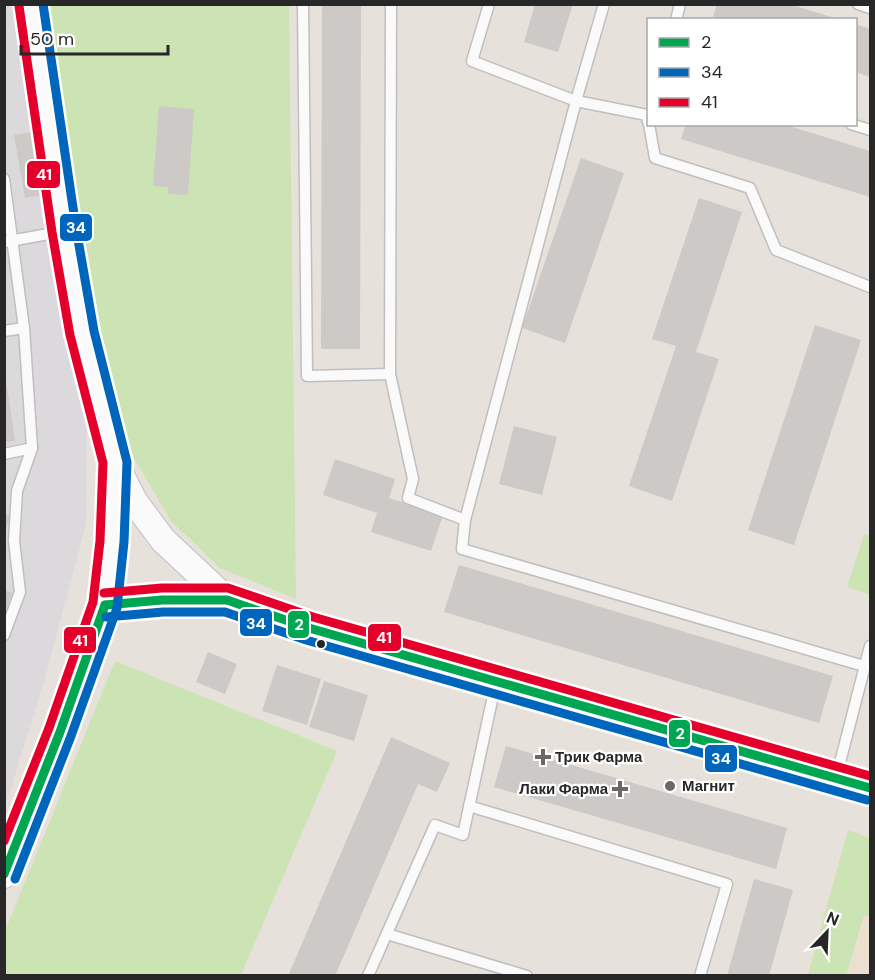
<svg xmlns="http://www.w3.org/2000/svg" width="875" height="980" font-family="'DM Sans',sans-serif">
	<rect width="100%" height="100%" fill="#e7e1dc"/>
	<polygon fill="#dcd9dc" points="14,4 32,81 87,432 86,524 44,682 5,807 4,5"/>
	<polygon fill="#ebdfd0" points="870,839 870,975 806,976 841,851 859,856"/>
	<g fill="#cce3b3">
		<polygon points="41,5 289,5 296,599 220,568 171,521 134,458 107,400 89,333"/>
		<polygon points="864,534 870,536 870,595 847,587"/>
		<polygon points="115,661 337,751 241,975 5,975 5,931"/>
		<polygon points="848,830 870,838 870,916 864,915 846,975 808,975"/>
	</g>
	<g fill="#cdc9c6">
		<polygon points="322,4 361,4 360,349 321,349"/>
		<polygon points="535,4 573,4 558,52 524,42"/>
		<polygon points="717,4 789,4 838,19 712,20"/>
		<polygon points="856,24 870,29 870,77 856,72"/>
		<polygon points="159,106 194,109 188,195 168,194 168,187 153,186"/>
		<polygon points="686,124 783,124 870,151 870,197 681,139"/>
		<polygon points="32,132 43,195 25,198 14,135"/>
		<polygon points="581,158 624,173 565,343 522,328"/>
		<polygon points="699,198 742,212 696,352 719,359 672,501 629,486 676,346 652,339"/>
		<polygon points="815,325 861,340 794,545 748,530"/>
		<polygon points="4,367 15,441 4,442"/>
		<polygon points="514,426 557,437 542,495 499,484"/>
		<polygon points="335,459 395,479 389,498 443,515 431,551 371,532 377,513 323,495"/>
		<polygon points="4,514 10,515 5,534 4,534"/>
		<polygon points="459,565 833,676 819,723 444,612"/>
		<polygon points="4,590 12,593 5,614 4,614"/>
		<polygon points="208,652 237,664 225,694 196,682"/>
		<polygon points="277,665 321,679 307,725 262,711"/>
		<polygon points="324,681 368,695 354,741 309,727"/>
		<polygon points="391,737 450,763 437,792 418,784 335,976 288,976"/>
		<polygon points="506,746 787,828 776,869 494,787"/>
		<polygon points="754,879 793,890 769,976 727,976"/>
	</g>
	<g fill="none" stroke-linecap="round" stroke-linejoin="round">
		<g stroke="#c0bebe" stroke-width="13">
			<g id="service">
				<polyline points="303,4 307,376 390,374"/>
				<polyline points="391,4 390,374 413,479 408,498 465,520"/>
				<polyline points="489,4 472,61 576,101 465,520 462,549 864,666"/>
				<polyline points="604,4 576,101 647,115 648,122"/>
				<polyline points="858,4 870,8"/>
				<polyline points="676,20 680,4"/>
				<polyline points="649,124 655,158 750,188 776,250 870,287"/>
				<polyline points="851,124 870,130"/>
				<polyline points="4,179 24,328 4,331"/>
				<polyline points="4,242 54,233 64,230"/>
				<polyline points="4,454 32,448 24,328"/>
				<polyline points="4,635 20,592 14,541 17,491 32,448"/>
				<polyline points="836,778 870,646"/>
				<polyline points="469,806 727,884 700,976"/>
				<polyline points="387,934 527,976"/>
				<polyline points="368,976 435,825 463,835 496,682"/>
			</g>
		</g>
		<g stroke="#c0bebe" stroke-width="28">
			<g id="tertiary">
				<polyline points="116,465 134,501 163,540 227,600"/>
				<polyline points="105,605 162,600 227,600 309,628 870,788"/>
				<polyline points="4,875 60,732 105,605 112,542 115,462 101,413 82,333 64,230 31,4"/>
			</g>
		</g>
		<use href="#service" stroke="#fbfafa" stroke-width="10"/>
		<use href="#tertiary" stroke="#fbfafa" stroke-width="26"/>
		<g stroke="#fff" stroke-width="14">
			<g id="bus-1">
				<polyline points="105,605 162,600 227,600 309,628 870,788"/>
				<polyline points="4,874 60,732 105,605"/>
			</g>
		</g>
		<g stroke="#fff" stroke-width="14">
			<g id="bus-2">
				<polyline points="106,617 163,612 225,612 306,640 867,800"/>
				<polyline points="15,879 71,736 117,608 124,542 127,462 94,331 76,228 43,4"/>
			</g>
		</g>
		<g stroke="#fff" stroke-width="14">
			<g id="bus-3">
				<polyline points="104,593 162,588 228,588 313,617 870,776"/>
				<polyline points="4,841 49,728 93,602 100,541 103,463 70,335 52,232 19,6"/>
			</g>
		</g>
		<use href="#bus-1" stroke="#00a651" stroke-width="9"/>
		<use href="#bus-2" stroke="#0065bd" stroke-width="9"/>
		<use href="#bus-3" stroke="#e4002b" stroke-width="9"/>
	</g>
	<circle fill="#272727" stroke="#fff" stroke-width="2" cx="321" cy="644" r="5"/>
	<g fill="#6a6866" stroke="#fff" stroke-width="2">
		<path d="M540 748h6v6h6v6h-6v6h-6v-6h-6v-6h6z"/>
		<circle cx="670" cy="786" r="6"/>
		<path d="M617 780h6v6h6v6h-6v6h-6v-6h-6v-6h6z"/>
	</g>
	<g text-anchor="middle" stroke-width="4.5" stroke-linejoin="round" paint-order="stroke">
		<g font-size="15" font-weight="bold" fill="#272727" stroke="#fff" text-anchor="start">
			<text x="555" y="762">Трик Фарма</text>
			<text x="682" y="791">Магнит</text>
			<text x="608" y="794" text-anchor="end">Лаки Фарма</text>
		</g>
	</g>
	<g stroke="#fff" stroke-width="2">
		<rect x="26" y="160" width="35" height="29" rx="6" fill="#e4002b"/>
		<rect x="59" y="213" width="34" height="29" rx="6" fill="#0065bd"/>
		<rect x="239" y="608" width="34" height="29" rx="6" fill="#0065bd"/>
		<rect x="287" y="610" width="23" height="29" rx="6" fill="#00a651"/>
		<rect x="367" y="623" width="35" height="29" rx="6" fill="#e4002b"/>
		<rect x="63" y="626" width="34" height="28" rx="6" fill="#e4002b"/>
		<rect x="668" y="719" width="23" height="29" rx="6" fill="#00a651"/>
		<rect x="704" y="744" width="34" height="29" rx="6" fill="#0065bd"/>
	</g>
	<g font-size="16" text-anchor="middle" font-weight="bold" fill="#fff">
		<text x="44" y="180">41</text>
		<text x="76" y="233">34</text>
		<text x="256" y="629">34</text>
		<text x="299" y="630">2</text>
		<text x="384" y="643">41</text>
		<text x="80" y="646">41</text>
		<text x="680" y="739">2</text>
		<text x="721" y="764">34</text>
	</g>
	<rect width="875" height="980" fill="none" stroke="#272727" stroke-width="12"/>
	<rect x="647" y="18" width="210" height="108" fill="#ffffff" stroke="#a9a9a9" stroke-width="1.5"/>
	<rect x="659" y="38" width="30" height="9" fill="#00a651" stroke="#a9a9a9" stroke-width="1.5"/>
	<text x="701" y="48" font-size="18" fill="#272727">2</text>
	<rect x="659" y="68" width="30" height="9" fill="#0065bd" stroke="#a9a9a9" stroke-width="1.5"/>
	<text x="701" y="78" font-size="18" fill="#272727">34</text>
	<rect x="659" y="98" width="30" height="9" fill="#e4002b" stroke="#a9a9a9" stroke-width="1.5"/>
	<text x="701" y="108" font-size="18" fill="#272727">41</text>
	<g transform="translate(827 932) rotate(23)" stroke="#ffffff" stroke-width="4.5" paint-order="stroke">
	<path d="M0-4.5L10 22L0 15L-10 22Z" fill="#272727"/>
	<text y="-9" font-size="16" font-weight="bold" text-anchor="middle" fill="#272727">N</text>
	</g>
	<path d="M21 45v9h147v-9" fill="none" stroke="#272727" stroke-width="3"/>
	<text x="30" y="45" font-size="18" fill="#272727" stroke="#ffffff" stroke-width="4.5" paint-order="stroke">50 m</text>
</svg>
